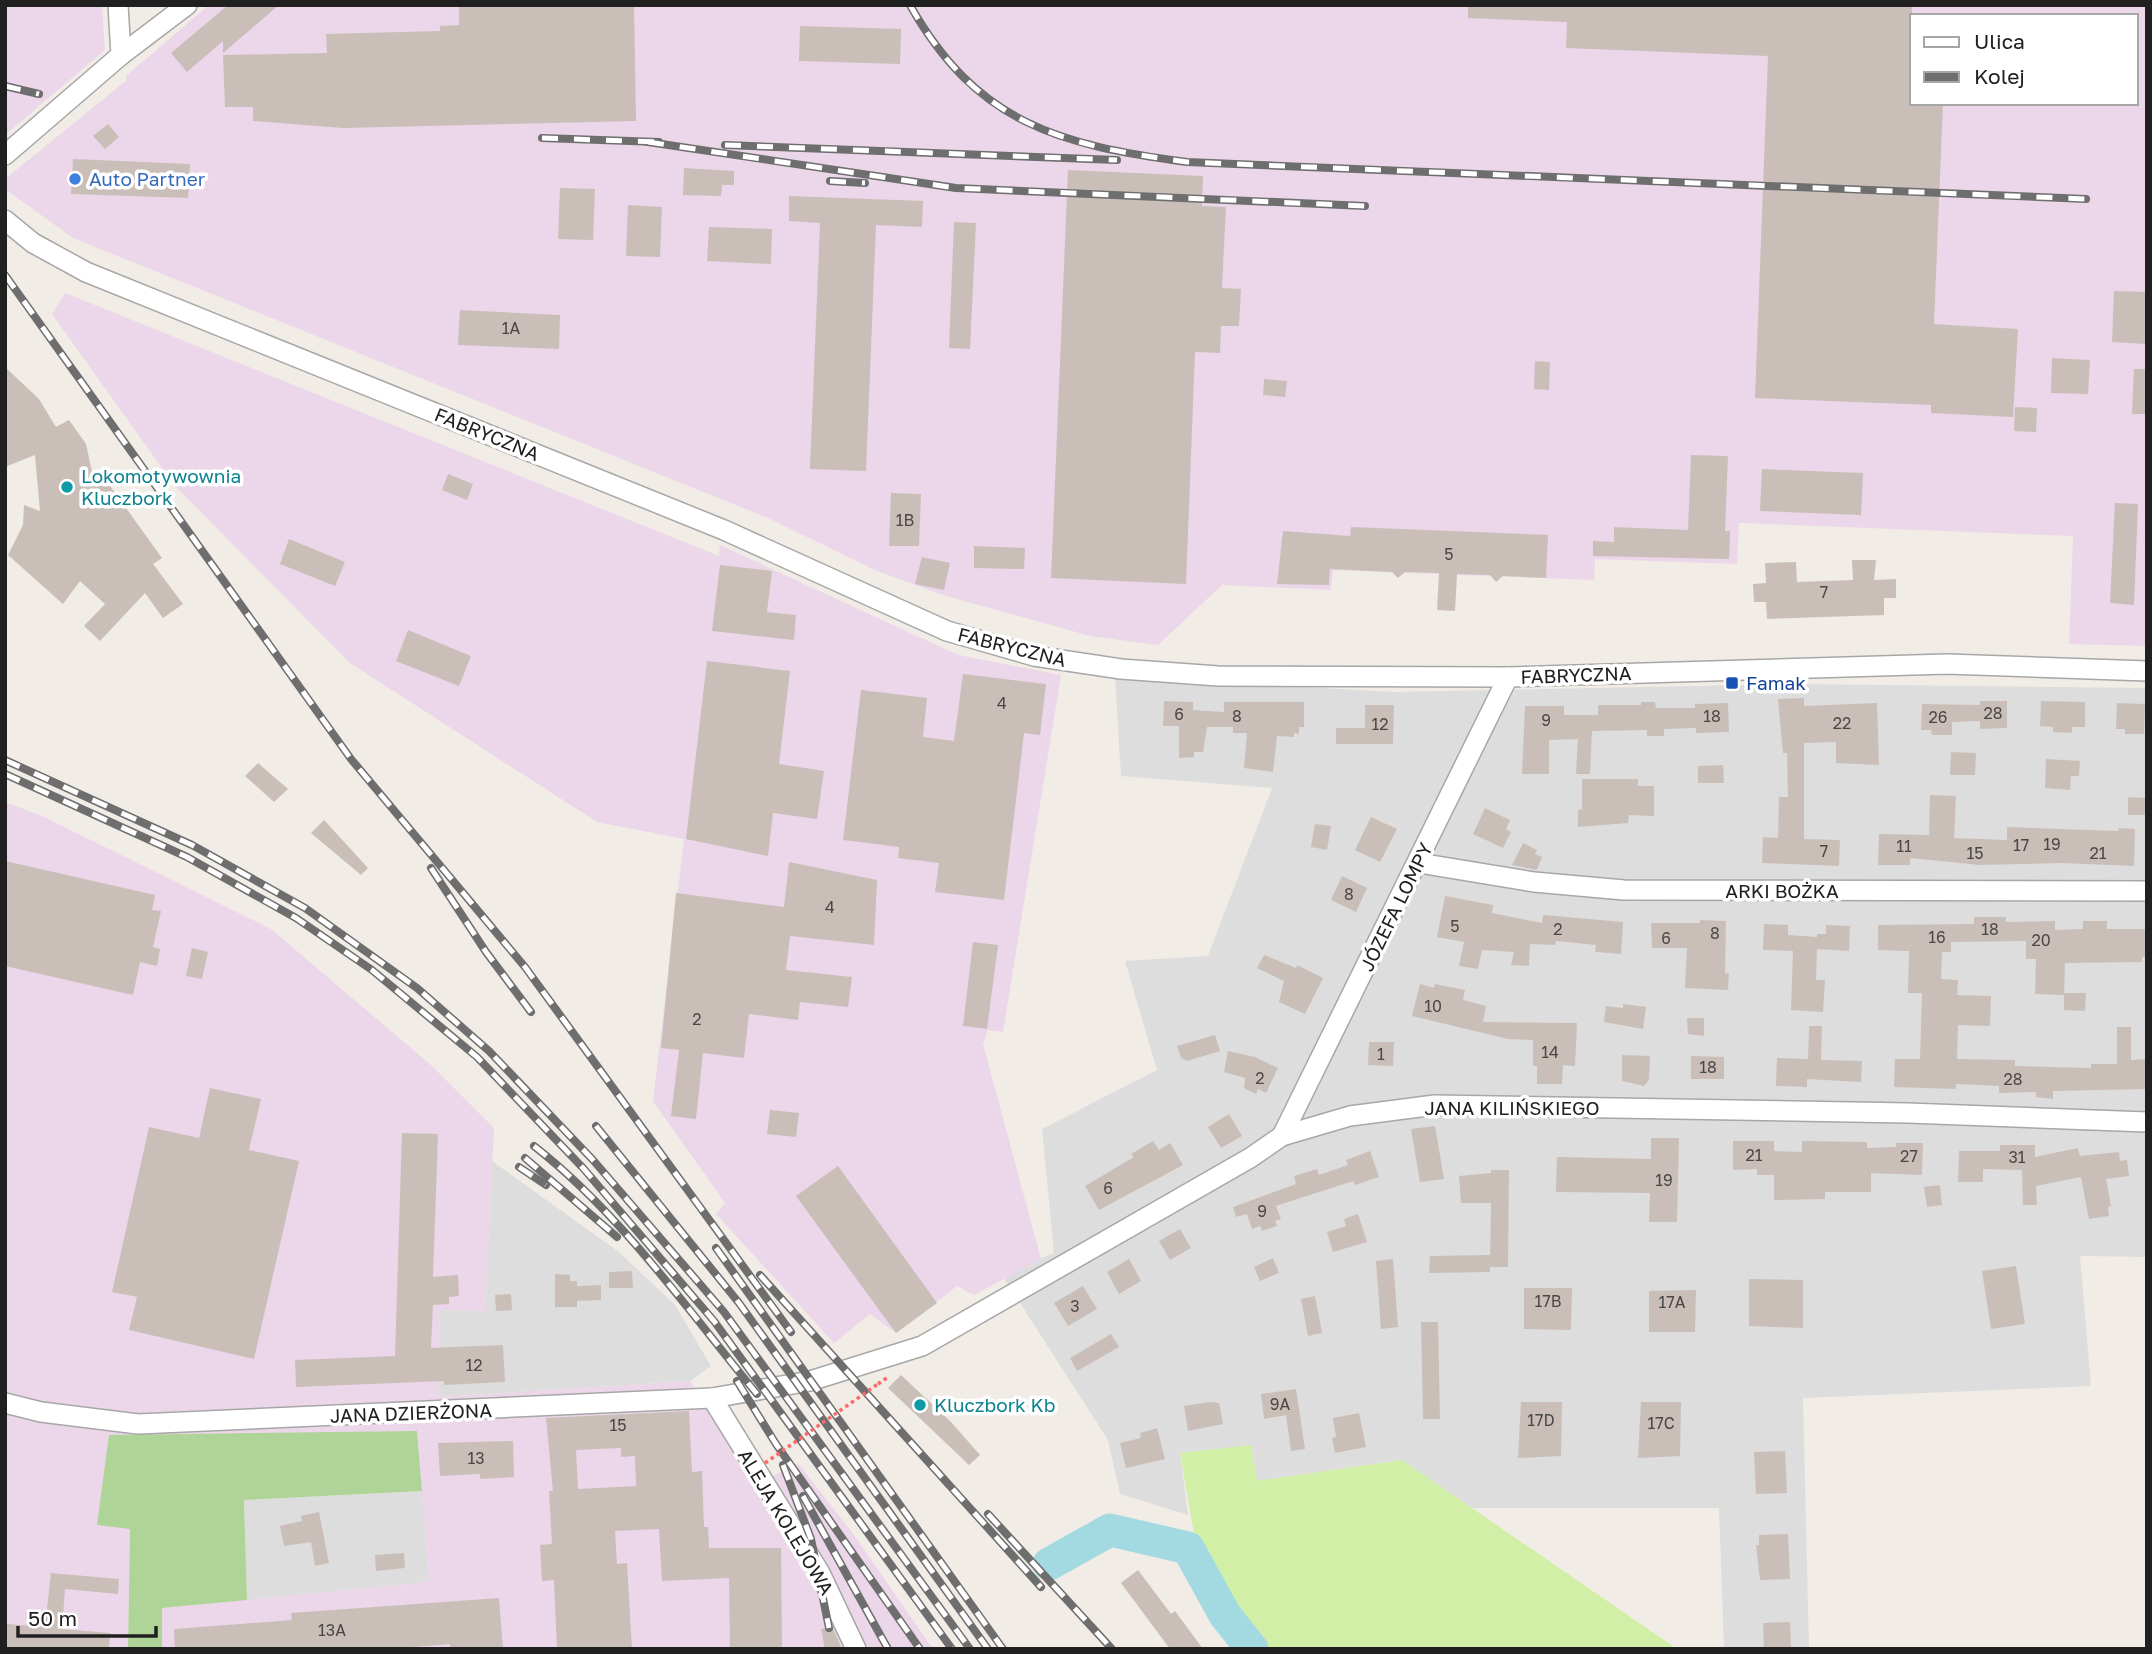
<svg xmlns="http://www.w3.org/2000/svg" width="2152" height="1654" font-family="'Golos Text',sans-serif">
	<rect width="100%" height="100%" fill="#f1ece5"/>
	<g fill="#dedddd">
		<polygon points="1115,677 1394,692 1795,684 2147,688 2147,1257 2080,1256 2091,1386 1803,1398 1809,1649 1724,1649 1719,1508 1472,1508 1401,1460 1257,1481 1251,1445 1180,1453 1188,1515 1120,1494 1108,1440 1002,1275 1054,1253 1042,1129 1157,1070 1125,961 1208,956 1272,788 1121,776"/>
		<polygon points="492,1161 619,1252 675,1305 711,1366 690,1381 438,1397 440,1310 485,1311"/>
		<polygon points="422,1491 429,1582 247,1600 244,1500"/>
	</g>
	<g fill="#ebd7e9" fill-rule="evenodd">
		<polygon points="5,5 102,5 105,50 5,135"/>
		<path d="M209 5H2147V646L2069 644 2073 536 1739 523 1737 564 1595 559 1594 580 1333 570 1331 590 1222 585 1158 645 1090 636 943 595 877 571 768 518 73 238 5 189V179L127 80 126 76ZM1912 16H2136V103H1912Z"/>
		<polygon points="65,293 719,556 720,545 958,655 1061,675 1003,1032 988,1030 983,1044 1041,1259 974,1295 957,1286 896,1333 870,1314 834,1343 716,1214 725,1203 653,1101 684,839 597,822 350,663 175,486 52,314"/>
		<polygon points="5,802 42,816 271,929 432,1066 494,1128 485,1311 440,1310 438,1397 690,1381 814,1589 808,1542 769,1478 798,1463 854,1535 933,1649 162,1649 162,1608 429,1582 417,1431 97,1525 130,1528 128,1649 5,1649"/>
	</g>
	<polygon fill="#d2efa8" points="1251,1445 1257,1481 1402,1460 1677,1649 1264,1649 1235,1611 1196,1545 1180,1453"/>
	<polygon fill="#afd497" points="417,1431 422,1491 244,1500 247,1600 162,1608 162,1649 128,1649 130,1529 97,1525 109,1435"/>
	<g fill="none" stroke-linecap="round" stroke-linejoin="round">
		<polyline stroke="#a3dae2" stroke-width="33" points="1049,1564 1110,1530 1188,1548 1225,1615 1252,1649"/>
	</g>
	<g fill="#cabeb8" fill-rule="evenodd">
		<polygon points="228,5 279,5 223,53 223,41 187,72 171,53"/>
		<polygon points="459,5 634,5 636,121 343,128 253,121 253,107 225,107 223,55 327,53 326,34 440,31 440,26 459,25"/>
		<polygon points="1468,5 1912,5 1912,103 1943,103 1934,324 2018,329 2013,417 1931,413 1931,405 1755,398 1768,56 1566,48 1567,22 1468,18"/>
		<polygon points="800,26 901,29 900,64 799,61"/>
		<polygon points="108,124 119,137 105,149 93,136"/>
		<polygon points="73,159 190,164 188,198 71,194"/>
		<polygon points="684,168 734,171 734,185 722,185 721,196 683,195"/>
		<polygon points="1068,170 1203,176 1202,206 1226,207 1222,288 1241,289 1239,326 1221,326 1220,353 1195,352 1186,584 1051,578"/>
		<polygon points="560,188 595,189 593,240 558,239"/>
		<polygon points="789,196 923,201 922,227 876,225 866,471 810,469 820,223 789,221"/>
		<polygon points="628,205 662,207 660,257 626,256"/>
		<polygon points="954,222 976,223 970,349 949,348"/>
		<polygon points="709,227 772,229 771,264 707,261"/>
		<polygon points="2114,291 2147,292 2147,344 2112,342"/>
		<polygon points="460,310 560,315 559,349 458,345"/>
		<polygon points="2052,358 2090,360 2088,394 2051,393"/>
		<polygon points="1535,361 1550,362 1549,390 1534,389"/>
		<polygon points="5,367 39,399 56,427 69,420 86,444 93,477 108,483 162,558 153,564 183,604 163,618 145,593 100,641 84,626 105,604 80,581 63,604 8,555 23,525 24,505 40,511 35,455 5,467"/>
		<polygon points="2134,369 2147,369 2147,414 2132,414"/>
		<polygon points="1264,379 1287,381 1285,397 1263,395"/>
		<polygon points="2015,407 2037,408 2036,432 2014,431"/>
		<polygon points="1691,455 1728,456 1725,531 1730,531 1729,559 1593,556 1593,541 1614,542 1614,527 1688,530"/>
		<polygon points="1762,469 1863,473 1861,515 1760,511"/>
		<polygon points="448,474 473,484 467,500 442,490"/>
		<polygon points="891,493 921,494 919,546 889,546"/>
		<polygon points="2115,503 2138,504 2134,605 2110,603"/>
		<polygon points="1351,527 1548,535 1546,578 1503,576 1496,582 1490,575 1457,574 1455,611 1437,610 1439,573 1405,572 1398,578 1392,572 1330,569 1329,585 1277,584 1283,531 1350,536"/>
		<polygon points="289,539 345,562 335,586 280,564"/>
		<polygon points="974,546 1025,548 1024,569 974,568"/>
		<polygon points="922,557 950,563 944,590 915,584"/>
		<polygon points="1852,560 1876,560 1874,580 1896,579 1896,598 1884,598 1884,615 1767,619 1766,602 1754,602 1753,584 1766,583 1765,563 1796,562 1797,582 1853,580"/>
		<polygon points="720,565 772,571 767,612 796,615 794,640 712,631"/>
		<polygon points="408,630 471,656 459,686 396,661"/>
		<polygon points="707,661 790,671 779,764 824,771 817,819 773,813 768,856 686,839"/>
		<polygon points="963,674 1046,684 1040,735 1024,733 1004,900 935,892 939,863 898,858 899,847 843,840 861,690 927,698 923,737 954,741"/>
		<polygon points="1804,698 1804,706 1877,703 1879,765 1836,763 1836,742 1804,743 1804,839 1840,840 1839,866 1762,863 1763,837 1778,838 1779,797 1788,797 1787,753 1783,753 1778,699"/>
		<polygon points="1164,701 1193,702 1193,710 1224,712 1224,702 1304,702 1304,727 1299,727 1299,734 1294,733 1294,737 1277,736 1273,772 1244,768 1247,733 1233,733 1233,727 1207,727 1203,752 1194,752 1194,757 1179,758 1179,726 1163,726"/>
		<polygon points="1980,701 2007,701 2007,728 1980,729 1980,721 1952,722 1952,735 1932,735 1931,730 1921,730 1922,704 1980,705"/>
		<polygon points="2041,701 2085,702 2085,727 2072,727 2072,733 2053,732 2053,727 2040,726"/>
		<polygon points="1641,702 1655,702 1656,708 1695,708 1695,704 1728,703 1729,732 1696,733 1696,728 1664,729 1664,736 1647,736 1647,730 1592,731 1590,774 1576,774 1578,739 1549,740 1549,774 1522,774 1525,706 1564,706 1564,715 1598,715 1598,705 1641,705"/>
		<polygon points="2117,703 2145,704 2144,734 2125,734 2125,729 2116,729"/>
		<polygon points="1365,705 1394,705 1393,744 1336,744 1336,728 1365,728"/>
		<polygon points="1951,752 1976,753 1975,775 1950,775"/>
		<polygon points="2046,759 2080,761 2079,776 2071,776 2070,790 2045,788"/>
		<polygon points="258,763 288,789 274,802 245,776"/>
		<polygon points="1723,765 1724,783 1698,783 1698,766"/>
		<polygon points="1582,779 1638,779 1638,786 1654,786 1654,816 1629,815 1628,823 1578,827 1578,810 1582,809"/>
		<polygon points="1930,795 1956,796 1954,838 2007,840 2007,827 2118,831 2119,828 2135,829 2134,866 2063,863 1980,865 1910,858 1910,865 1878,865 1879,834 1929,835"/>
		<polygon points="2128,797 2147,798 2147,815 2128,815"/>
		<polygon points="1485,808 1510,820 1506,829 1511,832 1503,848 1473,834"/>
		<polygon points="1371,817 1397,829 1380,862 1355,850"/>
		<polygon points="324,820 368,868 361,875 311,833"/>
		<polygon points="1315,824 1331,826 1327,850 1311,847"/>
		<polygon points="1523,843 1537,850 1535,854 1542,857 1537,870 1512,865"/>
		<polygon points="5,861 155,895 152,910 161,911 153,947 160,949 157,966 140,962 133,995 5,966"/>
		<polygon points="789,862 877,880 874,945 790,936 786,970 852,977 848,1007 800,1002 798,1020 749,1014 744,1058 703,1053 696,1119 671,1116 679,1050 661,1048 676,893 784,907"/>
		<polygon points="1342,876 1367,888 1356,912 1331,900"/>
		<polygon points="1445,896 1493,905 1492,913 1542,923 1543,915 1623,922 1621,954 1595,952 1596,945 1556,941 1555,945 1530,944 1529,966 1511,965 1514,952 1482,950 1478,969 1459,966 1464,942 1437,937"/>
		<polygon points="1974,917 2006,917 2006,922 2055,921 2055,930 2083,929 2083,921 2107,921 2107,929 2147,929 2147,957 2142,957 2142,962 2065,963 2064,995 2035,994 2036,959 2026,959 2026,941 1951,942 1951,952 1942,952 1941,979 1958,980 1957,995 1991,996 1990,1026 1958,1025 1957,1059 2015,1060 2015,1066 2091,1068 2091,1064 2117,1064 2117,1027 2131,1027 2131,1060 2147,1059 2147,1089 2053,1091 2053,1099 2036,1097 2036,1092 1999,1093 1999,1086 1956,1084 1956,1089 1894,1087 1895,1059 1920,1059 1922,993 1908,993 1909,951 1878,950 1878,925 1974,924"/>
		<polygon points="1700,920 1726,921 1725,974 1729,973 1728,990 1685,988 1687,948 1652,948 1651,923 1700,923"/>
		<polygon points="1764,924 1788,925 1788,935 1817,937 1817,934 1826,934 1826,925 1850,926 1849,951 1817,949 1816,980 1825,980 1823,1012 1791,1010 1793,951 1763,950"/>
		<polygon points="973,942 998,945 987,1029 963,1026"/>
		<polygon points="192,948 208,952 202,979 186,976"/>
		<polygon points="1264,955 1296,968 1297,965 1323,978 1305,1014 1279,1002 1284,981 1257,968"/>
		<polygon points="1420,984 1434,988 1435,984 1465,990 1463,1000 1486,1006 1483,1022 1577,1023 1575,1066 1563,1065 1562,1084 1537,1084 1537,1066 1533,1066 1533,1040 1508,1039 1412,1016"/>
		<polygon points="2064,993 2086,993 2085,1011 2064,1010"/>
		<polygon points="1623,1004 1646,1007 1643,1029 1604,1022 1606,1006 1623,1008"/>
		<polygon points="1687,1018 1704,1018 1704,1036 1688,1034"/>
		<polygon points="1809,1026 1822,1026 1821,1060 1862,1061 1861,1082 1807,1079 1807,1087 1776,1086 1777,1058 1808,1059"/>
		<polygon points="1215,1035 1220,1051 1187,1061 1181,1058 1177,1046"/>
		<polygon points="1369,1042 1394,1042 1393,1066 1368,1065"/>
		<polygon points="1228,1051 1255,1057 1278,1068 1266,1093 1258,1089 1256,1094 1244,1088 1245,1078 1224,1072"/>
		<polygon points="1622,1055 1650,1056 1649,1080 1644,1086 1622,1081"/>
		<polygon points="1691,1056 1724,1057 1724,1079 1691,1079"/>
		<polygon points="210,1088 261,1099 249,1150 299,1161 254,1359 129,1330 137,1297 112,1292 149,1127 199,1138"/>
		<polygon points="770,1110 799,1113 796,1137 767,1134"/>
		<polygon points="1229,1114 1242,1136 1221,1148 1208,1127"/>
		<polygon points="1435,1126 1444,1179 1420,1182 1411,1129"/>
		<polygon points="402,1133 438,1134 433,1277 458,1275 459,1296 449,1297 449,1304 433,1305 431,1348 503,1345 505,1382 444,1385 444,1381 296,1387 295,1360 395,1356"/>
		<polygon points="1651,1138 1679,1138 1677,1222 1649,1222 1650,1193 1556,1192 1557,1157 1651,1159"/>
		<polygon points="1153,1141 1159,1150 1170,1143 1183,1165 1099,1210 1085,1186 1134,1157 1131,1154"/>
		<polygon points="1733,1141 1774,1141 1774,1151 1802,1152 1802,1141 1867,1142 1867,1148 1896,1147 1896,1143 1923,1143 1922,1175 1871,1173 1871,1192 1825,1192 1825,1199 1774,1200 1774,1175 1757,1175 1757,1169 1733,1170"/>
		<polygon points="2000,1145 2035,1145 2035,1157 2078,1148 2080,1156 2119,1152 2120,1161 2127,1160 2129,1176 2106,1179 2111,1206 2108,1207 2109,1216 2089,1219 2081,1177 2036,1186 2037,1205 2023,1205 2022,1170 1983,1169 1983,1182 1958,1182 1959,1151 2000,1151"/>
		<polygon points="1370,1151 1379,1177 1355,1185 1353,1181 1276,1206 1281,1219 1275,1221 1277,1226 1262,1231 1260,1226 1252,1229 1247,1214 1236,1217 1233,1207 1296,1184 1294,1176 1317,1169 1319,1175 1348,1165 1346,1160"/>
		<polygon points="838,1166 937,1303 896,1333 796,1196"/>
		<polygon points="1491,1170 1509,1170 1508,1267 1490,1267 1491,1203 1461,1203 1459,1176 1491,1173"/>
		<polygon points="1940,1185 1942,1205 1927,1207 1924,1187"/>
		<polygon points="1358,1214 1367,1242 1333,1252 1327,1232 1346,1226 1344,1219"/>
		<polygon points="1180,1229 1191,1248 1170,1260 1159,1241"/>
		<polygon points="1490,1255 1490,1272 1429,1273 1430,1256"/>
		<polygon points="1273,1258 1279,1273 1260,1281 1254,1267"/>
		<polygon points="1129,1259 1141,1281 1119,1294 1107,1272"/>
		<polygon points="1393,1259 1398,1327 1381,1329 1376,1261"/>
		<polygon points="2016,1266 2025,1324 1991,1329 1982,1271"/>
		<polygon points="632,1271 633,1288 609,1288 609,1272"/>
		<polygon points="555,1274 570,1275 570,1281 577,1281 577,1286 601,1285 601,1300 577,1301 577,1307 555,1307"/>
		<polygon points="1749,1279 1803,1280 1803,1328 1749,1326"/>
		<polygon points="1083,1286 1097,1309 1068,1326 1054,1303"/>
		<polygon points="1524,1288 1572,1288 1571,1330 1524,1329"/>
		<polygon points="1696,1290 1695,1332 1649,1332 1649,1291"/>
		<polygon points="511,1294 512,1310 496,1311 495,1295"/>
		<polygon points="1315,1296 1322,1333 1308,1336 1301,1299"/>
		<polygon points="1421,1322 1438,1322 1440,1419 1423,1419"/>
		<polygon points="1111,1334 1119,1347 1077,1371 1070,1358"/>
		<polygon points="901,1375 951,1422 980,1455 969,1465 888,1388"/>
		<polygon points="1296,1389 1305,1449 1291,1451 1286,1415 1264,1419 1261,1394"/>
		<polygon points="1210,1402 1219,1403 1223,1424 1188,1431 1184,1406"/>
		<polygon points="1521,1402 1562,1402 1561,1456 1518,1458"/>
		<polygon points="1641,1402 1681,1402 1680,1456 1638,1458"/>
		<path d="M689 1411 692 1472 702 1471 704 1527H708L709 1548H781L782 1649H730L729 1578 662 1581 659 1529 615 1531 617 1564 627 1563 632 1649H557L554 1580 542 1581 540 1545 552 1544 549 1491H553L546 1418ZM621 1448V1457L635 1456 636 1486 578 1489 576 1450Z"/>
		<polygon points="1359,1413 1366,1447 1335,1453 1332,1438 1336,1437 1333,1418"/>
		<polygon points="1157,1428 1165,1459 1126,1468 1120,1443 1141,1438 1140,1433"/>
		<polygon points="513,1441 514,1477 480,1479 480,1474 440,1476 438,1443"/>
		<polygon points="1785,1451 1787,1493 1756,1494 1754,1452"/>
		<polygon points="319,1512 329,1563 315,1566 311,1542 284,1546 280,1526 302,1521 301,1516"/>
		<polygon points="1788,1534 1790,1579 1760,1580 1756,1545 1759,1545 1759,1535"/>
		<polygon points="404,1553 405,1568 376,1571 375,1555"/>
		<polygon points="1138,1570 1171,1614 1175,1611 1203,1649 1170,1649 1121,1583"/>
		<polygon points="51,1573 119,1579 118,1594 65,1589 62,1629 110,1633 109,1649 5,1649 7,1624 45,1627"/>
		<polygon points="499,1598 503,1649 450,1649 450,1644 387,1649 175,1649 174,1629 292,1620 291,1613"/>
		<polygon points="1790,1622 1791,1649 1764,1649 1763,1623"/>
		<polygon points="832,1627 840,1644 841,1649 825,1649 821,1629"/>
	</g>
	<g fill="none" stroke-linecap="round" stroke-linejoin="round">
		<g stroke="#a7a7a7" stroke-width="22">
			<g id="minor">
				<polyline points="121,55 187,5"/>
				<polyline points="5,155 121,55 118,5"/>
				<polyline points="5,220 33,243 86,272 724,530 947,631 1034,656 1121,669 1218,676 1508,677 1947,664 2147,671"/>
				<polyline points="1419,863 1534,882 1624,890 2147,891"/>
				<polyline points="1282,1136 1508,677"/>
				<polyline points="712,1398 820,1573 856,1649"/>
				<polyline points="5,1403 41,1412 138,1424 712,1398 810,1381 922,1346 1250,1158 1282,1136 1350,1116 1435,1105 1908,1113 2147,1122"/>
			</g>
		</g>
		<polyline stroke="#ff6969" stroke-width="3.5" stroke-dasharray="3.5 3.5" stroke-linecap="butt" points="878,1384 888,1377"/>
		<use href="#minor" stroke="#fff" stroke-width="19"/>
		<g stroke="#6e6e6e" stroke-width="8">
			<g id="rail">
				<path d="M910 5C977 124 1060 145 1187 162L2086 199"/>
				<polyline points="5,86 39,94"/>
				<polyline points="542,138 659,142"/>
				<polyline points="648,142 956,188 1365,206"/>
				<polyline points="725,145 1117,160"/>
				<polyline points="830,181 865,183"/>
				<polyline points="5,275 351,759 525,967 791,1332"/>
				<polyline points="5,760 192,845 305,908 417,988 489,1051 593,1160 724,1312 970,1649"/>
				<polyline points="5,774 187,857 296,918 372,970 477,1057 583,1168 714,1321 952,1649"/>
				<polyline points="431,868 486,952 531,1012"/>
				<polyline points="596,1126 739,1303 988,1649"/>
				<path d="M534 1146C621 1214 687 1309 757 1394"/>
				<polyline points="525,1158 617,1237"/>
				<polyline points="519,1167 546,1185"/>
				<polyline points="716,1248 1003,1649"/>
				<polyline points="760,1275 1041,1587"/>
				<polyline points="737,1381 776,1444 920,1649"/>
				<polyline points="783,1465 811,1539 829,1628"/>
				<polyline points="803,1496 888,1649"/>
				<polyline points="988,1514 1112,1649"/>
			</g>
		</g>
		<use href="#rail" stroke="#fff" stroke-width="5" stroke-dasharray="16" stroke-linecap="butt"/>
		<polyline stroke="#ff6969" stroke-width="3.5" stroke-dasharray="3.5 3.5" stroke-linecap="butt" points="765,1463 878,1384"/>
	</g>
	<circle fill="#3f7fe0" stroke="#fff" stroke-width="2.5" cx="75" cy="179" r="7"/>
	<g fill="#0f9aa8" stroke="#fff" stroke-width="2.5">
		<circle cx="67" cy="487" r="7"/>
		<circle cx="920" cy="1405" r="7"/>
	</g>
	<rect fill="#1a4fb4" stroke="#fff" stroke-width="2.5" x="1725" y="676" width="14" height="14" rx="3.5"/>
	<g text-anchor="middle" stroke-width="7" stroke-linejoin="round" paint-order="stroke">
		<g font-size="16" fill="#4a4846">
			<text x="511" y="334">1A</text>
			<text x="905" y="526">1B</text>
			<text x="1449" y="560">5</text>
			<text x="1824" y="598">7</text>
			<text x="1002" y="709">4</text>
			<text x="1993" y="719">28</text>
			<text x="1179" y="720">6</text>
			<text x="1237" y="722">8</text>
			<text x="1712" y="722">18</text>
			<text x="1938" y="723">26</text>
			<text x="1546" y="726">9</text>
			<text x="1842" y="729">22</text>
			<text x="1380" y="730">12</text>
			<text x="2052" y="850">19</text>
			<text x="2021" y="851">17</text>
			<text x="1904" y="852">11</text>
			<text x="1824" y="857">7</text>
			<text x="1975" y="859">15</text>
			<text x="2098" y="859">21</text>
			<text x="1349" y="900">8</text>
			<text x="830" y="913">4</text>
			<text x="1455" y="932">5</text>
			<text x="1558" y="935">2</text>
			<text x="1990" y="935">18</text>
			<text x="1715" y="939">8</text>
			<text x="1937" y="943">16</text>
			<text x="1666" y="944">6</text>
			<text x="2041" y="946">20</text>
			<text x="1433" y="1012">10</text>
			<text x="697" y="1025">2</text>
			<text x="1550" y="1058">14</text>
			<text x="1381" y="1060">1</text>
			<text x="1708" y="1073">18</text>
			<text x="1260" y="1084">2</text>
			<text x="2013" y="1085">28</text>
			<text x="1754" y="1161">21</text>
			<text x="1909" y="1162">27</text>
			<text x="2017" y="1163">31</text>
			<text x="1664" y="1186">19</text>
			<text x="1108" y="1194">6</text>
			<text x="1262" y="1217">9</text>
			<text x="1548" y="1307">17B</text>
			<text x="1672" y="1308">17A</text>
			<text x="1075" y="1312">3</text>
			<text x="474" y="1371">12</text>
			<text x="1280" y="1410">9A</text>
			<text x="1541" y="1426">17D</text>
			<text x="1661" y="1429">17C</text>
			<text x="618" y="1431">15</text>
			<text x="476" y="1464">13</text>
			<text x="332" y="1636">13A</text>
		</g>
		<g font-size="19" fill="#366cbe" stroke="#fff" text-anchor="start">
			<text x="89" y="186">Auto Partner</text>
		</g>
		<g font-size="19" fill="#202020" stroke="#fff">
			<text transform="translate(487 434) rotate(22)" y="7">FABRYCZNA</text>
			<text transform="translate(1012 647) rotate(14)" y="7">FABRYCZNA</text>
			<text transform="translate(1576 675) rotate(-2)" y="7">FABRYCZNA</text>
			<text x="1782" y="898">ARKI BOŻKA</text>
			<text transform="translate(1396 907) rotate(-64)" y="7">JÓZEFA LOMPY</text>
			<text x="1512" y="1115">JANA KILIŃSKIEGO</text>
			<text transform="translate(411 1413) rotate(-2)" y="7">JANA DZIERŻONA</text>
			<text transform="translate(786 1522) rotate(59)" y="7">ALEJA KOLEJOWA</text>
		</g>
		<g font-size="19" fill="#0d838f" stroke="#fff" text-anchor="start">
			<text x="81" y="483">Lokomotywownia<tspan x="81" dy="22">Kluczbork</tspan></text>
			<text x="934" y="1412">Kluczbork Kb</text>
		</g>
		<g font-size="19" fill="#164399" stroke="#fff" text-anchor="start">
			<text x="1746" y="690">Famak</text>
		</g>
	</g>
	<rect width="2152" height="1654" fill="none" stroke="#202020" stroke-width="14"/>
	<rect x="1910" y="14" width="228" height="91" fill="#ffffff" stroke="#a6a6a6" stroke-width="2"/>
	<rect x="1924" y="37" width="35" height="10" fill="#ffffff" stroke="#a6a6a6" stroke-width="2"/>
	<text x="1974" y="49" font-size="21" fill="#202020">Ulica</text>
	<rect x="1924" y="72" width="35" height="10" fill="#6e6e6e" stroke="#a6a6a6" stroke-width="2"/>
	<text x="1974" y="84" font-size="21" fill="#202020">Kolej</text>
	<path d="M18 1626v10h138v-10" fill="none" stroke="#202020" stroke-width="3.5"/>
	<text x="28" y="1626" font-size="21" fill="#202020" stroke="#ffffff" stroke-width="5" paint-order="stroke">50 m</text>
</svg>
